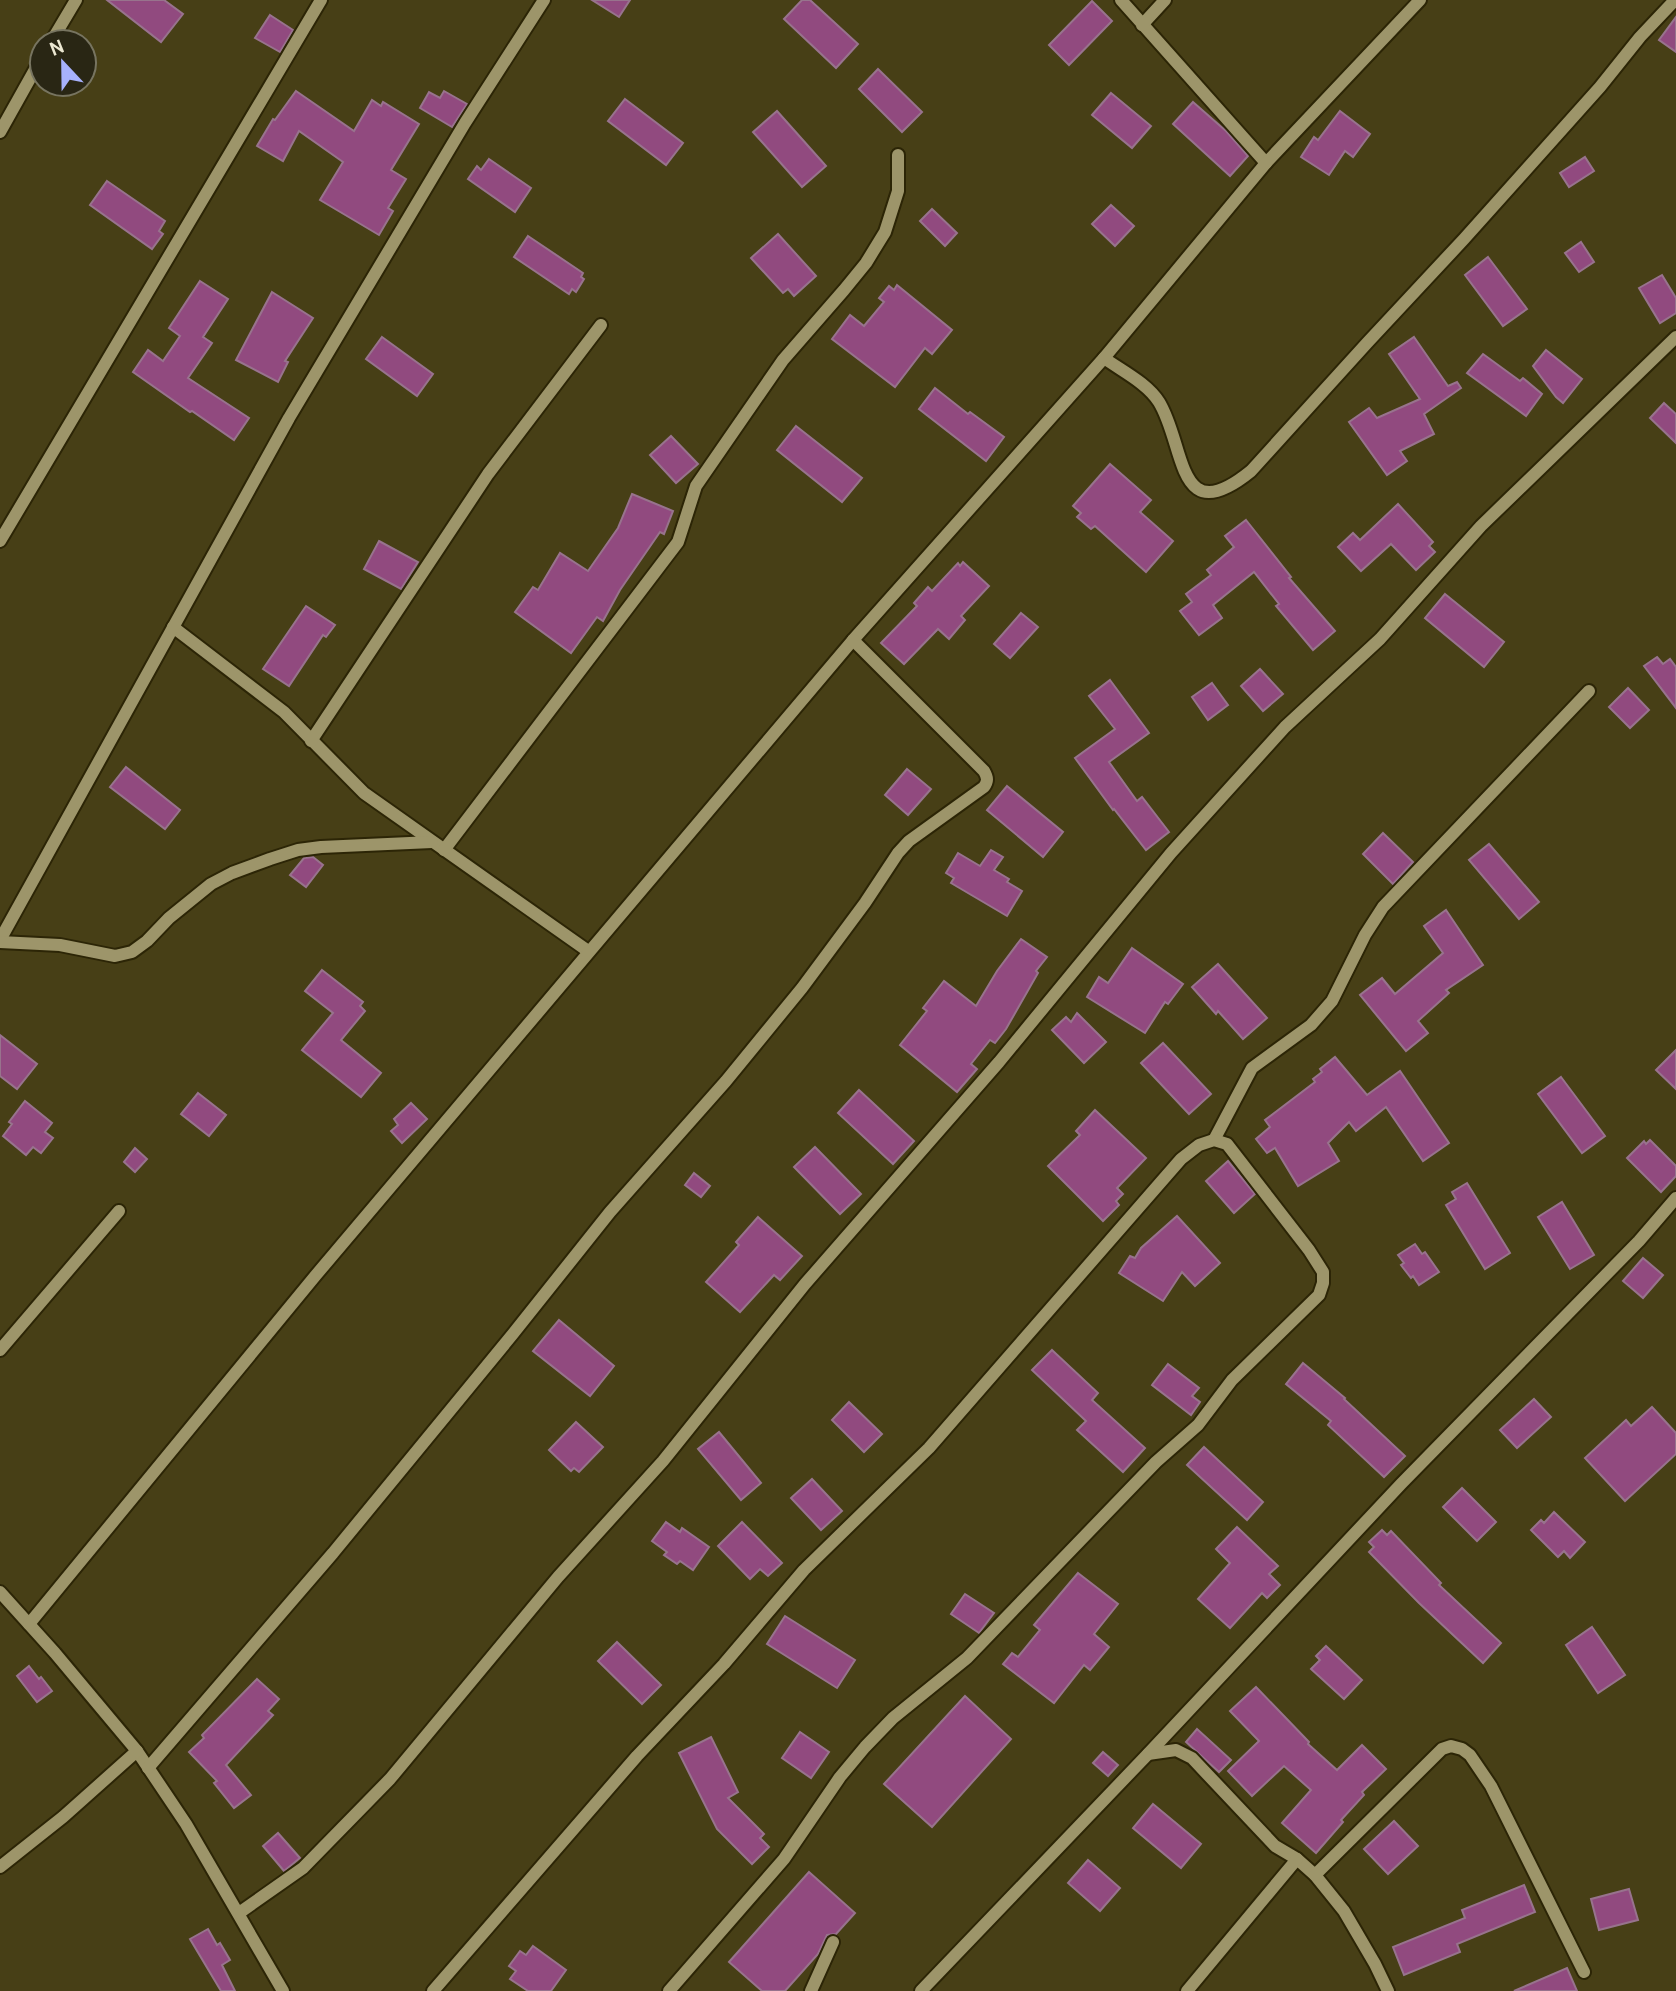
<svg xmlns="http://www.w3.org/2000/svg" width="1676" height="1991" font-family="Cabin,sans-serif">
	<rect width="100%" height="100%" fill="#473f16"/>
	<g fill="#914a7f" stroke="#98738d" stroke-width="2">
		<polygon points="107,0 164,0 183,14 161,42"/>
		<polygon points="592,0 630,0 619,17"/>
		<polygon points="802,0 810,0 858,44 836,68 784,19"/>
		<polygon points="1092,1 1112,21 1069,65 1049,45"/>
		<polygon points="270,15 293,30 280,52 255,38"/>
		<polygon points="1676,17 1676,52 1659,40"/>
		<polygon points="878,69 922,112 902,132 859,89"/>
		<polygon points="296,91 354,131 372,100 381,106 383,102 419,124 391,170 406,179 388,208 393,211 379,235 320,200 343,162 299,131 283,161 257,146 273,119 275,120"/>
		<polygon points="444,91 467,104 452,127 420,108 429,92 440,98"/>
		<polygon points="1111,93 1151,126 1132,148 1092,115"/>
		<polygon points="625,99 683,143 666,165 608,121"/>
		<polygon points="1193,102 1226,131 1248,156 1230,176 1173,124"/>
		<polygon points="777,111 826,166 802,187 753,132"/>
		<polygon points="1340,111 1370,134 1353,157 1345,151 1329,175 1301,157 1314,137 1318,140"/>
		<polygon points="1585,157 1594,171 1569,187 1560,173"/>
		<polygon points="489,159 531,188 515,212 468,179 477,166 481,170"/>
		<polygon points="107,181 165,221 159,231 163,234 152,249 90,205"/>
		<polygon points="1111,205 1134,226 1115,246 1092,224"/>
		<polygon points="932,209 957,233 945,246 920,221"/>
		<polygon points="778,234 816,276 794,296 788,289 783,293 751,258"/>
		<polygon points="528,236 583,273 581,277 584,279 576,292 572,289 569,294 514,257"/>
		<polygon points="1581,242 1594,262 1579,272 1565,253"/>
		<polygon points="1488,257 1527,309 1503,326 1465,275"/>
		<polygon points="1662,275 1676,298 1676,313 1660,323 1639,288"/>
		<polygon points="200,281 228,299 203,337 212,343 188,378 249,418 234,440 192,411 190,412 133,372 148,350 163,361 180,336 169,328"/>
		<polygon points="897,285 952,330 932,354 925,348 895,387 832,339 850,315 864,326 884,302 879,298 889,286 894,290"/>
		<polygon points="272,292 313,318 285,361 288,362 278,382 236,360"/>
		<polygon points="382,337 433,374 417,396 366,359"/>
		<polygon points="1414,337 1448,386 1457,382 1461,388 1424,414 1434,434 1400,451 1407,461 1387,475 1349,422 1369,408 1377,418 1420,399 1389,354"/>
		<polygon points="1546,350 1582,379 1563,403 1556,397 1533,366"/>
		<polygon points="1483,354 1520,381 1523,378 1542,394 1526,416 1467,373"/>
		<polygon points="935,388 968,414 970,412 1004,437 986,461 919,409"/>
		<polygon points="1664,403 1676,414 1676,443 1650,418"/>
		<polygon points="796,426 862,478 842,502 777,450"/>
		<polygon points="671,436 698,464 676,483 650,455"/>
		<polygon points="1110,464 1151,500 1140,512 1173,541 1146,572 1095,526 1091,529 1077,517 1081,513 1073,506"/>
		<polygon points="632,494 673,511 664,534 660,532 620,590 603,621 597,617 571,653 515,612 533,587 538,590 560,553 588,571 618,528"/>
		<polygon points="1398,504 1433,542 1429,546 1435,552 1416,570 1391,544 1361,571 1338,547 1353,533 1360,540"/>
		<polygon points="1246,520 1291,577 1289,578 1335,631 1313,650 1276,606 1279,604 1254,572 1213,605 1222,618 1199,635 1180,611 1192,602 1186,594 1211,575 1207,570 1234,547 1225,536"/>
		<polygon points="379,541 418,562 401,589 364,569"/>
		<polygon points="963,562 989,586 961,616 965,620 949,639 938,629 904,664 881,643 917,606 914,603 928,587 932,591 958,563 960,566"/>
		<polygon points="1445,594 1504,642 1484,667 1425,618"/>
		<polygon points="306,606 335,625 326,637 323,635 289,686 263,669"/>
		<polygon points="1021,613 1038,627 1010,658 994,644"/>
		<polygon points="1657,657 1663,664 1670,659 1676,667 1676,708 1644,666"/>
		<polygon points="1260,669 1283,694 1263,711 1241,686"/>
		<polygon points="1110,680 1149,733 1109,762 1137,801 1142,797 1169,832 1146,850 1114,809 1113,810 1075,758 1115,729 1089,696"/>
		<polygon points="1212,683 1228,705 1208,720 1192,697"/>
		<polygon points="1628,688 1649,710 1630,728 1609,707"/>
		<polygon points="126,767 180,810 165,829 110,787"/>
		<polygon points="907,769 931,789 908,815 885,795"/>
		<polygon points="1007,786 1063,832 1043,857 987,810"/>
		<polygon points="1383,833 1413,862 1393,884 1363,854"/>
		<polygon points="1489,844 1539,902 1519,919 1469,860"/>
		<polygon points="991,850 1003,857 994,870 1009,879 1007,882 1022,891 1007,916 951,883 954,878 946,873 958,853 980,866"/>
		<polygon points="313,857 323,865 306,887 290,875 304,858"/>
		<polygon points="1446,910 1483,965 1446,990 1449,993 1418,1021 1428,1033 1406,1051 1360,995 1382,978 1395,994 1443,953 1424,926"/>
		<polygon points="1021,939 1047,957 1036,971 1038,973 1006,1029 995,1043 990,1040 971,1064 977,1069 957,1092 900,1045 927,1011 923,1008 944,981 976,1006 997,971"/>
		<polygon points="1132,948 1183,984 1168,1004 1165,1002 1145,1033 1087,997 1099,977 1108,983"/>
		<polygon points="1218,964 1267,1018 1243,1039 1218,1011 1216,1014 1192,987"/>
		<polygon points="322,970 363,1002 360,1006 365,1011 341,1040 381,1073 361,1097 302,1050 333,1013 305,991"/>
		<polygon points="1077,1013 1106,1042 1084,1063 1052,1030 1066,1017 1071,1022"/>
		<polygon points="0,1035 37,1064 17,1089 0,1076"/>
		<polygon points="1163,1043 1211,1094 1189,1114 1141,1063"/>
		<polygon points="1676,1050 1676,1089 1656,1070"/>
		<polygon points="1335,1057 1367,1095 1400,1071 1449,1143 1423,1161 1386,1107 1356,1131 1349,1122 1328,1143 1339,1161 1298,1186 1275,1148 1267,1153 1256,1139 1270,1127 1265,1120 1315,1082 1313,1079 1322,1072 1320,1069"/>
		<polygon points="1561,1077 1605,1136 1582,1153 1538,1094"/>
		<polygon points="859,1090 914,1141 893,1164 838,1113"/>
		<polygon points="198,1093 226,1115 209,1136 181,1114"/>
		<polygon points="25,1101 52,1123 45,1132 53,1138 41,1153 33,1147 26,1155 3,1136 12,1124 9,1122"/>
		<polygon points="411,1103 427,1119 402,1143 391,1131 398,1125 394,1119"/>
		<polygon points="1095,1110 1146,1158 1117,1188 1123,1194 1116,1201 1119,1205 1103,1221 1048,1166 1080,1135 1076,1131"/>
		<polygon points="1650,1140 1676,1166 1676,1176 1661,1192 1627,1158 1644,1141 1646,1144"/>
		<polygon points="815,1147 861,1194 840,1214 794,1167"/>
		<polygon points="135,1148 147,1159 135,1172 124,1162"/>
		<polygon points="1228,1161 1255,1194 1234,1213 1206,1181"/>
		<polygon points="694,1173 710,1186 701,1197 685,1185"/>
		<polygon points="1467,1183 1510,1253 1485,1269 1446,1205 1456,1199 1452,1192"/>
		<polygon points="1562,1202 1594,1255 1570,1269 1538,1217"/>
		<polygon points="1177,1216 1220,1263 1195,1286 1182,1272 1163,1301 1119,1273 1130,1256 1135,1258 1141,1248"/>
		<polygon points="758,1217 802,1256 780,1280 774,1275 740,1312 706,1282 739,1245 736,1242"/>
		<polygon points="1415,1244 1422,1254 1425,1252 1439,1272 1419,1285 1413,1276 1411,1278 1401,1265 1404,1263 1398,1255"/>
		<polygon points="1643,1258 1663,1275 1643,1298 1623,1281"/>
		<polygon points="559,1320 614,1366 590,1396 533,1351"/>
		<polygon points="1052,1350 1098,1393 1092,1400 1145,1448 1123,1472 1077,1430 1086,1421 1032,1370"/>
		<polygon points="1303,1363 1345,1398 1344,1399 1405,1456 1384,1477 1328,1425 1331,1421 1286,1384"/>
		<polygon points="1168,1364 1199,1388 1192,1396 1200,1402 1191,1415 1152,1385"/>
		<polygon points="1534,1399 1551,1417 1517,1448 1500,1430"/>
		<polygon points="849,1402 882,1434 864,1452 832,1420"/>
		<polygon points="1652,1407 1676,1433 1676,1454 1625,1501 1585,1458 1626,1420 1631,1426"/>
		<polygon points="576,1422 603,1447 579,1472 574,1468 571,1471 549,1450"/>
		<polygon points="719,1432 761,1483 741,1500 698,1449"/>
		<polygon points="1204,1447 1263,1502 1247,1520 1187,1465"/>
		<polygon points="812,1479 842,1511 821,1530 791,1498"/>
		<polygon points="1462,1488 1496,1522 1477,1541 1443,1507"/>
		<polygon points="1554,1512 1585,1542 1570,1558 1564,1551 1558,1557 1531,1530 1541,1520 1544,1523"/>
		<polygon points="666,1522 680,1532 682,1528 709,1547 693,1570 680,1561 677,1564 664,1555 667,1552 652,1541"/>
		<polygon points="742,1522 782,1563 768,1576 760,1569 750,1579 718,1546"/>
		<polygon points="1237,1527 1278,1566 1269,1574 1280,1585 1267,1598 1262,1593 1230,1628 1198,1599 1230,1563 1216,1549"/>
		<polygon points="1382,1530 1387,1535 1391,1531 1441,1583 1439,1585 1501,1643 1483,1663 1419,1603 1369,1552 1374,1547 1369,1542"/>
		<polygon points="1078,1573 1118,1604 1094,1634 1109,1647 1090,1670 1084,1665 1054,1703 1003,1664 1012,1653 1018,1657 1040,1630 1034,1625"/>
		<polygon points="965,1594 994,1613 979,1633 951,1614"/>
		<polygon points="785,1616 855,1660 837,1688 767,1644"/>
		<polygon points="1592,1627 1625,1675 1598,1693 1566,1645"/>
		<polygon points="617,1642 661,1685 642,1704 598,1661"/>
		<polygon points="1326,1646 1362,1680 1344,1699 1311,1669 1320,1660 1316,1656"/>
		<polygon points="29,1666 39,1679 41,1677 52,1691 37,1702 17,1676"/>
		<polygon points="257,1679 279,1699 268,1711 273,1715 226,1765 251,1795 234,1808 214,1783 217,1781 189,1752 204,1738 202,1735"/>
		<polygon points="1256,1687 1309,1742 1308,1744 1337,1770 1362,1745 1386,1769 1362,1792 1364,1795 1341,1820 1343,1822 1316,1853 1282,1823 1311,1790 1284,1766 1252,1796 1228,1771 1259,1741 1230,1711"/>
		<polygon points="965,1696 1011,1739 932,1827 884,1784"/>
		<polygon points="1197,1729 1231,1760 1219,1772 1186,1742"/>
		<polygon points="800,1732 829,1752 811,1778 782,1758"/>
		<polygon points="711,1737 738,1792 728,1798 764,1834 760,1838 769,1847 752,1864 717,1829 679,1753"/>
		<polygon points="1103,1752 1118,1765 1108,1776 1093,1763"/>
		<polygon points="1153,1804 1201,1844 1181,1868 1133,1828"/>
		<polygon points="1394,1821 1418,1846 1388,1874 1364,1849"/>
		<polygon points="278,1833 300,1858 284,1871 263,1846"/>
		<polygon points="1088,1860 1120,1888 1100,1911 1068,1883"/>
		<polygon points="809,1872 855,1913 836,1934 827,1935 818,1954 785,1991 762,1991 729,1962"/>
		<polygon points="1524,1885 1535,1912 1457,1944 1460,1952 1404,1975 1393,1947 1465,1918 1462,1910"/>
		<polygon points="1629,1889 1638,1920 1599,1930 1591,1899"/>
		<polygon points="208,1929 217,1945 220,1943 230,1960 222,1965 235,1991 221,1991 190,1939"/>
		<polygon points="533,1946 566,1970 551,1991 528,1991 510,1979 516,1971 509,1966 520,1951 526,1955"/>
		<polygon points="1567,1968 1577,1991 1514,1991"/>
	</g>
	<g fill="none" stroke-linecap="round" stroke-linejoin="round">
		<g stroke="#2c2506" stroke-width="16">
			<g id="minor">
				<polyline points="1121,0 1266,163"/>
				<polyline points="1142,25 1165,0"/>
				<polyline points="51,42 76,0"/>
				<polyline points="0,132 42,57"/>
				<path d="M1104 358C1122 371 1147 383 1159 402 1186 446 1176 532 1251 471L1367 343 1464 239 1600 87 1640 37 1675 0"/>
				<polyline points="0,541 321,0"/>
				<polyline points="173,627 284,712 364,793 588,951"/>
				<polyline points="311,741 488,474 601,325"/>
				<polyline points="444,850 678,542 696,486 783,360 844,290 866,263 885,232 898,191 898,155"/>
				<polyline points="0,940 289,418 465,123 544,0"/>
				<polyline points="0,942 60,945 115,956 132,952 147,941 169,918 211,884 232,873 270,859 298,850 321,847 432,842"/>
				<polyline points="1214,1140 1252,1068 1311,1025 1332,1001 1365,935 1383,907 1589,691"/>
				<polyline points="0,1350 119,1211"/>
				<polyline points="0,1592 55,1653 137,1751 186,1824 283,1991"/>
				<polyline points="29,1624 316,1275 853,640 1104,358 1266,163 1420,0"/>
				<polyline points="1148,1754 1176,1750 1192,1758 1275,1846 1297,1859 1315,1875 1344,1911 1375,1964 1388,1991"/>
				<path d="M148 1768 333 1553 512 1335 610 1212 726 1081 802 988 865 903 898 853 909 841 984 787C988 781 988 778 984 771L853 640"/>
				<polyline points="0,1867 63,1817 137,1751"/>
				<polyline points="1315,1875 1442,1749 1451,1746 1462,1749 1470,1755 1491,1786 1584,1972"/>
				<polyline points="239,1913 303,1868 390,1779 558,1577 663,1461 805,1284 999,1062 1171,853 1285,727 1380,639 1481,526 1676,337"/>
				<polyline points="433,1991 637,1756 724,1664 804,1570 929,1448 1181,1159 1199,1145 1214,1140 1227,1144 1309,1250 1323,1272 1323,1283 1319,1295 1232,1380 1198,1425 1156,1462 967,1658 893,1718 865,1747 840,1777 784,1859 669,1991"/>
				<polyline points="811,1991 833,1942"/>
				<polyline points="921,1991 1148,1754 1401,1484 1639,1241 1676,1198"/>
				<polyline points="1187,1991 1297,1859"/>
			</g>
		</g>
		<use href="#minor" stroke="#9d956a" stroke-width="12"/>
	</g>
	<g transform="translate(63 63) rotate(338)"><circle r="33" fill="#292614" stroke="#777460" stroke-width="2"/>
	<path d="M0-5L12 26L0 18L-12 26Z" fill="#a7b1fc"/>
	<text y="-10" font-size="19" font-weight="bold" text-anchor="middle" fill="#ece8d2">N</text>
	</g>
</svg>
